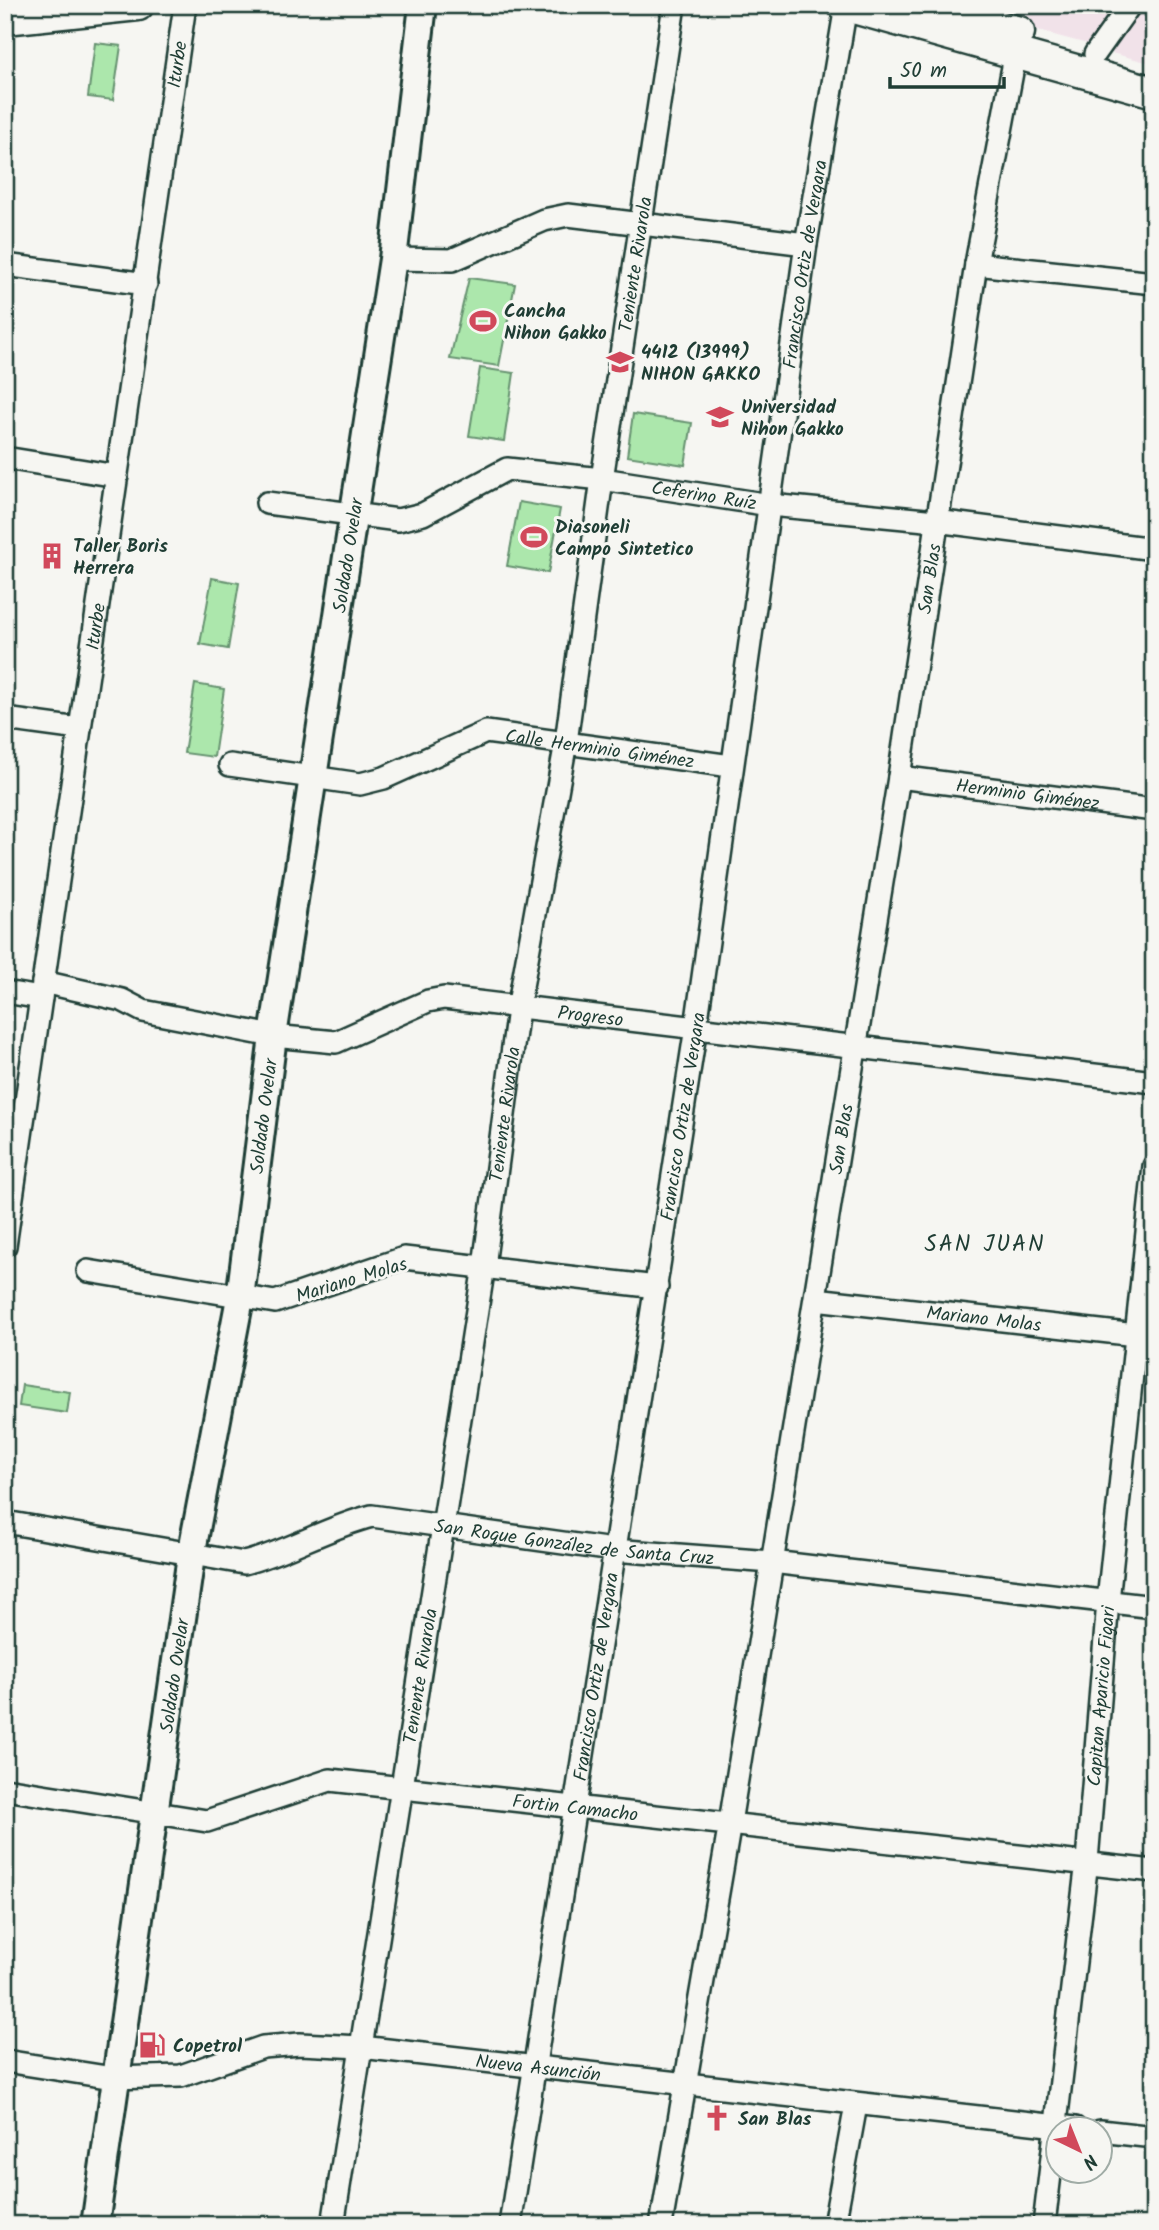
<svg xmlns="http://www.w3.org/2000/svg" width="1159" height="2230" font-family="Kalam,sans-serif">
	<rect width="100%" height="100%" fill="#f6f6f2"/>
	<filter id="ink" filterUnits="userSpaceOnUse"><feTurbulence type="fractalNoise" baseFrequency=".0143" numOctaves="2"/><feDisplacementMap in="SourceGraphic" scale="14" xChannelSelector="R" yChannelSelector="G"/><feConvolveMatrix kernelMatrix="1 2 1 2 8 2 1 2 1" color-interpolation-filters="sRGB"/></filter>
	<g filter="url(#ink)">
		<g fill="#f1e2e9">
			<polygon points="941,5 1127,5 1095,46"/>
			<polygon points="1139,5 1154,5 1154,64 1104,51"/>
		</g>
		<g fill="#ace7ac" stroke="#669270" stroke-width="2">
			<polygon points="95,43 121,46 113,100 88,97"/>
			<polygon points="469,278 515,284 499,366 450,359"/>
			<polygon points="480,368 514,373 504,441 469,436"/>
			<polygon points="633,414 692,423 685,465 627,456"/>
			<polygon points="519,502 560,509 548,573 507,566"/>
			<polygon points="212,578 239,583 228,649 200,644"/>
			<polygon points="195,684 224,689 214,757 184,753"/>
			<polygon points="22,1385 70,1392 67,1413 19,1406"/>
		</g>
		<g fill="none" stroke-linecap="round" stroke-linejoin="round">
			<g stroke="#1f3d34" stroke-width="26">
				<g id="minor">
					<polyline points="1095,54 1130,5"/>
					<polyline points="393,259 452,260 544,220 568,215 806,244"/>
					<polyline points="976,264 1154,283"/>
					<polyline points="5,265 146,284"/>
					<polyline points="5,458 117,476"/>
					<path id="s1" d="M267 503 398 520 423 514 507 469 602 479 770 505 936 521 1154 549"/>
					<polyline points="5,719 79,729"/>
					<path id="s2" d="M230 765 360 784 384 778 486 732 731 766"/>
					<path id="s3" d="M899 777 1154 810"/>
					<path id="s4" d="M43 982 122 1000 143 1011 273 1036 336 1042 428 1001 444 998 1154 1082"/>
					<polyline points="5,992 41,998"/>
					<path id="s5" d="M5 1246 185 5"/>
					<polyline points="88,1271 275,1302 404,1258 657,1287"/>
					<path id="s6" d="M815 1299 1154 1337"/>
					<path id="s7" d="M5 1522 244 1563C288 1552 327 1527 372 1516L613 1550 772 1562 1154 1607"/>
					<path id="s8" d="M5 1789 207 1821 330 1780 1154 1871"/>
					<path id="s9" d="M5 2061 113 2078 181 2076 263 2047 300 2044 361 2047 1075 2128"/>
					<polyline points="1100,2131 1154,2137"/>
					<path id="s10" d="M333 2225 484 1266 518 1009 566 742 602 479 674 5"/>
					<path id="s11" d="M510 2225 696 1027 806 244 846 6"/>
					<path id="s12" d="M661 2225 730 1823 899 777 976 264 1016 51"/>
					<polyline points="834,2225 856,2105"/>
					<path id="s13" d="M1044 2225 1087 1861 1108 1601 1154 1166"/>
				</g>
			</g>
			<g stroke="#1f3d34" stroke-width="32">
				<g id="major">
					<path id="s14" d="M95 2225 191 1556 240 1298 273 1036 393 259 423 5"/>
				</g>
			</g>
			<g stroke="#1f3d34" stroke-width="35">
				<g id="highway">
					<polyline points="843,5 1154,92"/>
					<polyline points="927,5 1019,32"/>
					<polyline points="5,19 138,5"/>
				</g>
			</g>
			<use href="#minor" stroke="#f6f6f2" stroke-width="21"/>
			<use href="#major" stroke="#f6f6f2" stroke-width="26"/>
			<use href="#highway" stroke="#f6f6f2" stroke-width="30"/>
		</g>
	</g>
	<defs>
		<g id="stadium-bare" transform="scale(2.1)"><path d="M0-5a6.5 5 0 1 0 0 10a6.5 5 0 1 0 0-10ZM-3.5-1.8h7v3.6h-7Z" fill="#d1495b" stroke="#f6f6f2" stroke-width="2.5" paint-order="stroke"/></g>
		<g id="school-bare" transform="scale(2.1)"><path d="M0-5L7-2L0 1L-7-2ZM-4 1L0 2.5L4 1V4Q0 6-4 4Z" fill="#d1495b" stroke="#f6f6f2" stroke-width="2.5" paint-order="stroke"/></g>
		<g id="university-bare" transform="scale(2.1)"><path d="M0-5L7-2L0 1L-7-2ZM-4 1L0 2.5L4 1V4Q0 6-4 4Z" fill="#d1495b" stroke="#f6f6f2" stroke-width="2.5" paint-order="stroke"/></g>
		<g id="building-bare" transform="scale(2.1)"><path d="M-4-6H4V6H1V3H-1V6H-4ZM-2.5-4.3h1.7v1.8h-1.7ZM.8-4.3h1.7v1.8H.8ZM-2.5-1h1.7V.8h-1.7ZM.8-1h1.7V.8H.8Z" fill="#d1495b" stroke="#f6f6f2" stroke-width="2.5" paint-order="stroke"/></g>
		<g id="fuel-bare" transform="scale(2.1)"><path d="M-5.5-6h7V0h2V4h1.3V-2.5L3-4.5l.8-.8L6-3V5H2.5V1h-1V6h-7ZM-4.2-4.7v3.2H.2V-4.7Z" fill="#d1495b" stroke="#f6f6f2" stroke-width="2.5" paint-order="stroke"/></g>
		<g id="church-bare" transform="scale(2.1)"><path d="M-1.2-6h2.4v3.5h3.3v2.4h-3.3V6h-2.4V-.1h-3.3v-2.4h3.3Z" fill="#d1495b" stroke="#f6f6f2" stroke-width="2.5" paint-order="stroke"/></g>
	</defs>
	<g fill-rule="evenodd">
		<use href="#stadium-bare" x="483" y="321"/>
		<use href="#school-bare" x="620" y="362"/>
		<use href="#university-bare" x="720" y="417"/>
		<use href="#stadium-bare" x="534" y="537"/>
		<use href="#building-bare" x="52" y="556"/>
		<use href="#fuel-bare" x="152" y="2045"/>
		<use href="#church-bare" x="717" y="2118"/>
	</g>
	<g text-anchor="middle" stroke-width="6" stroke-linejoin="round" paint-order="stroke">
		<g font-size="19" fill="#1f3d34" stroke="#f6f6f2">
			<text dy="7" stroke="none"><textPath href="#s5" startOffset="1194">Iturbe</textPath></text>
			<text dy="7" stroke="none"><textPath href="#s10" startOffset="1984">Teniente Rivarola</textPath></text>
			<text dy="7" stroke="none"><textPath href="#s11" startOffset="1983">Francisco Ortiz de Vergara</textPath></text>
			<text dy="7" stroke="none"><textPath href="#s1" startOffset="452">Ceferino Ruíz</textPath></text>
			<text dy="7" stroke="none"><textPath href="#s14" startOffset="1689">Soldado Ovelar</textPath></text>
			<text dy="7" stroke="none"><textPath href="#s12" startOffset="1668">San Blas</textPath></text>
			<text dy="7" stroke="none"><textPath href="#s5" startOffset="626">Iturbe</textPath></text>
			<text dy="7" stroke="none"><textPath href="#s2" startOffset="383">Calle Herminio Giménez</textPath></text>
			<text dy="7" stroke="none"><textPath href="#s3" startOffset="130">Herminio Giménez</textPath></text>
			<text dy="7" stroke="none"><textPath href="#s4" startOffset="565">Progreso</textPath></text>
			<text dy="7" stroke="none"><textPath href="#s10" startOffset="1124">Teniente Rivarola</textPath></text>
			<text dy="7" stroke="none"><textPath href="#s14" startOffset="1122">Soldado Ovelar</textPath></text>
			<text dy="7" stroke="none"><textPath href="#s11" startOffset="1122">Francisco Ortiz de Vergara</textPath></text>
			<text dy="7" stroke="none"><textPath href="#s12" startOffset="1101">San Blas</textPath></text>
			<text transform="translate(351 1279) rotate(-17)" y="7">Mariano Molas</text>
			<text dy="7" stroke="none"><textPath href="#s6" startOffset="170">Mariano Molas</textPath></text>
			<text dy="7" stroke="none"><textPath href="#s7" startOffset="583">San Roque González de Santa Cruz</textPath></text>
			<text dy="7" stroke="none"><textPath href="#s14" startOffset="555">Soldado Ovelar</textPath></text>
			<text dy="7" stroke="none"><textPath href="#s10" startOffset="556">Teniente Rivarola</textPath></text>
			<text dy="7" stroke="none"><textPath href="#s11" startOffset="555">Francisco Ortiz de Vergara</textPath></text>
			<text dy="7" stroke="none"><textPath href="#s13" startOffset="532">Capitan Aparicio Figari</textPath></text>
			<text dy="7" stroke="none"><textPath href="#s8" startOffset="581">Fortin Camacho</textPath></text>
			<text dy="7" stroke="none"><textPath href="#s9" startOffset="541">Nueva Asunción</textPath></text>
		</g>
		<g font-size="19" font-weight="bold" fill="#1f3d34" stroke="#f6f6f2" text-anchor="start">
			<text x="504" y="317">Cancha<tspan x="504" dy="22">Nihon Gakko</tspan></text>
			<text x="641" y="358">4412 (13999)<tspan x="641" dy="22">NIHON GAKKO</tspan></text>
			<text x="741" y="413">Universidad<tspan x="741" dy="22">Nihon Gakko</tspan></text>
			<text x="555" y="533">Diasoneli<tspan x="555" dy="22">Campo Sintetico</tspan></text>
			<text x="73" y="552">Taller Boris<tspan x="73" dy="22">Herrera</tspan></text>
			<text x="173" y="2052">Copetrol</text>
			<text x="738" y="2125">San Blas</text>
		</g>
		<g font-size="23" letter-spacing="2" fill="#1f3d34" stroke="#f6f6f2">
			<text x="985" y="1251">SAN JUAN</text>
		</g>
	</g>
	<rect width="1159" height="2230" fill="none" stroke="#f6f6f2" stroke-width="28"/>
	<rect x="14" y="14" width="1131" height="2202" fill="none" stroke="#1f3d34" stroke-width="2.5" filter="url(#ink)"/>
	<g transform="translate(1079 2150) rotate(137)"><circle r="33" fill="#f6f6f2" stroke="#a0aca6" stroke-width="2"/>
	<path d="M0-5L12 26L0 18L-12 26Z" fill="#d1495b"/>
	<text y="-10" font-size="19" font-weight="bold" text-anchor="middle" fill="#1f3d34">N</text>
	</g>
	<path d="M890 77v10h114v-10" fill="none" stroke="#1f3d34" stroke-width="3.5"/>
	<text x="900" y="77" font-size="21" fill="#1f3d34" stroke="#f6f6f2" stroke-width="5" paint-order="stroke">50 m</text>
</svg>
